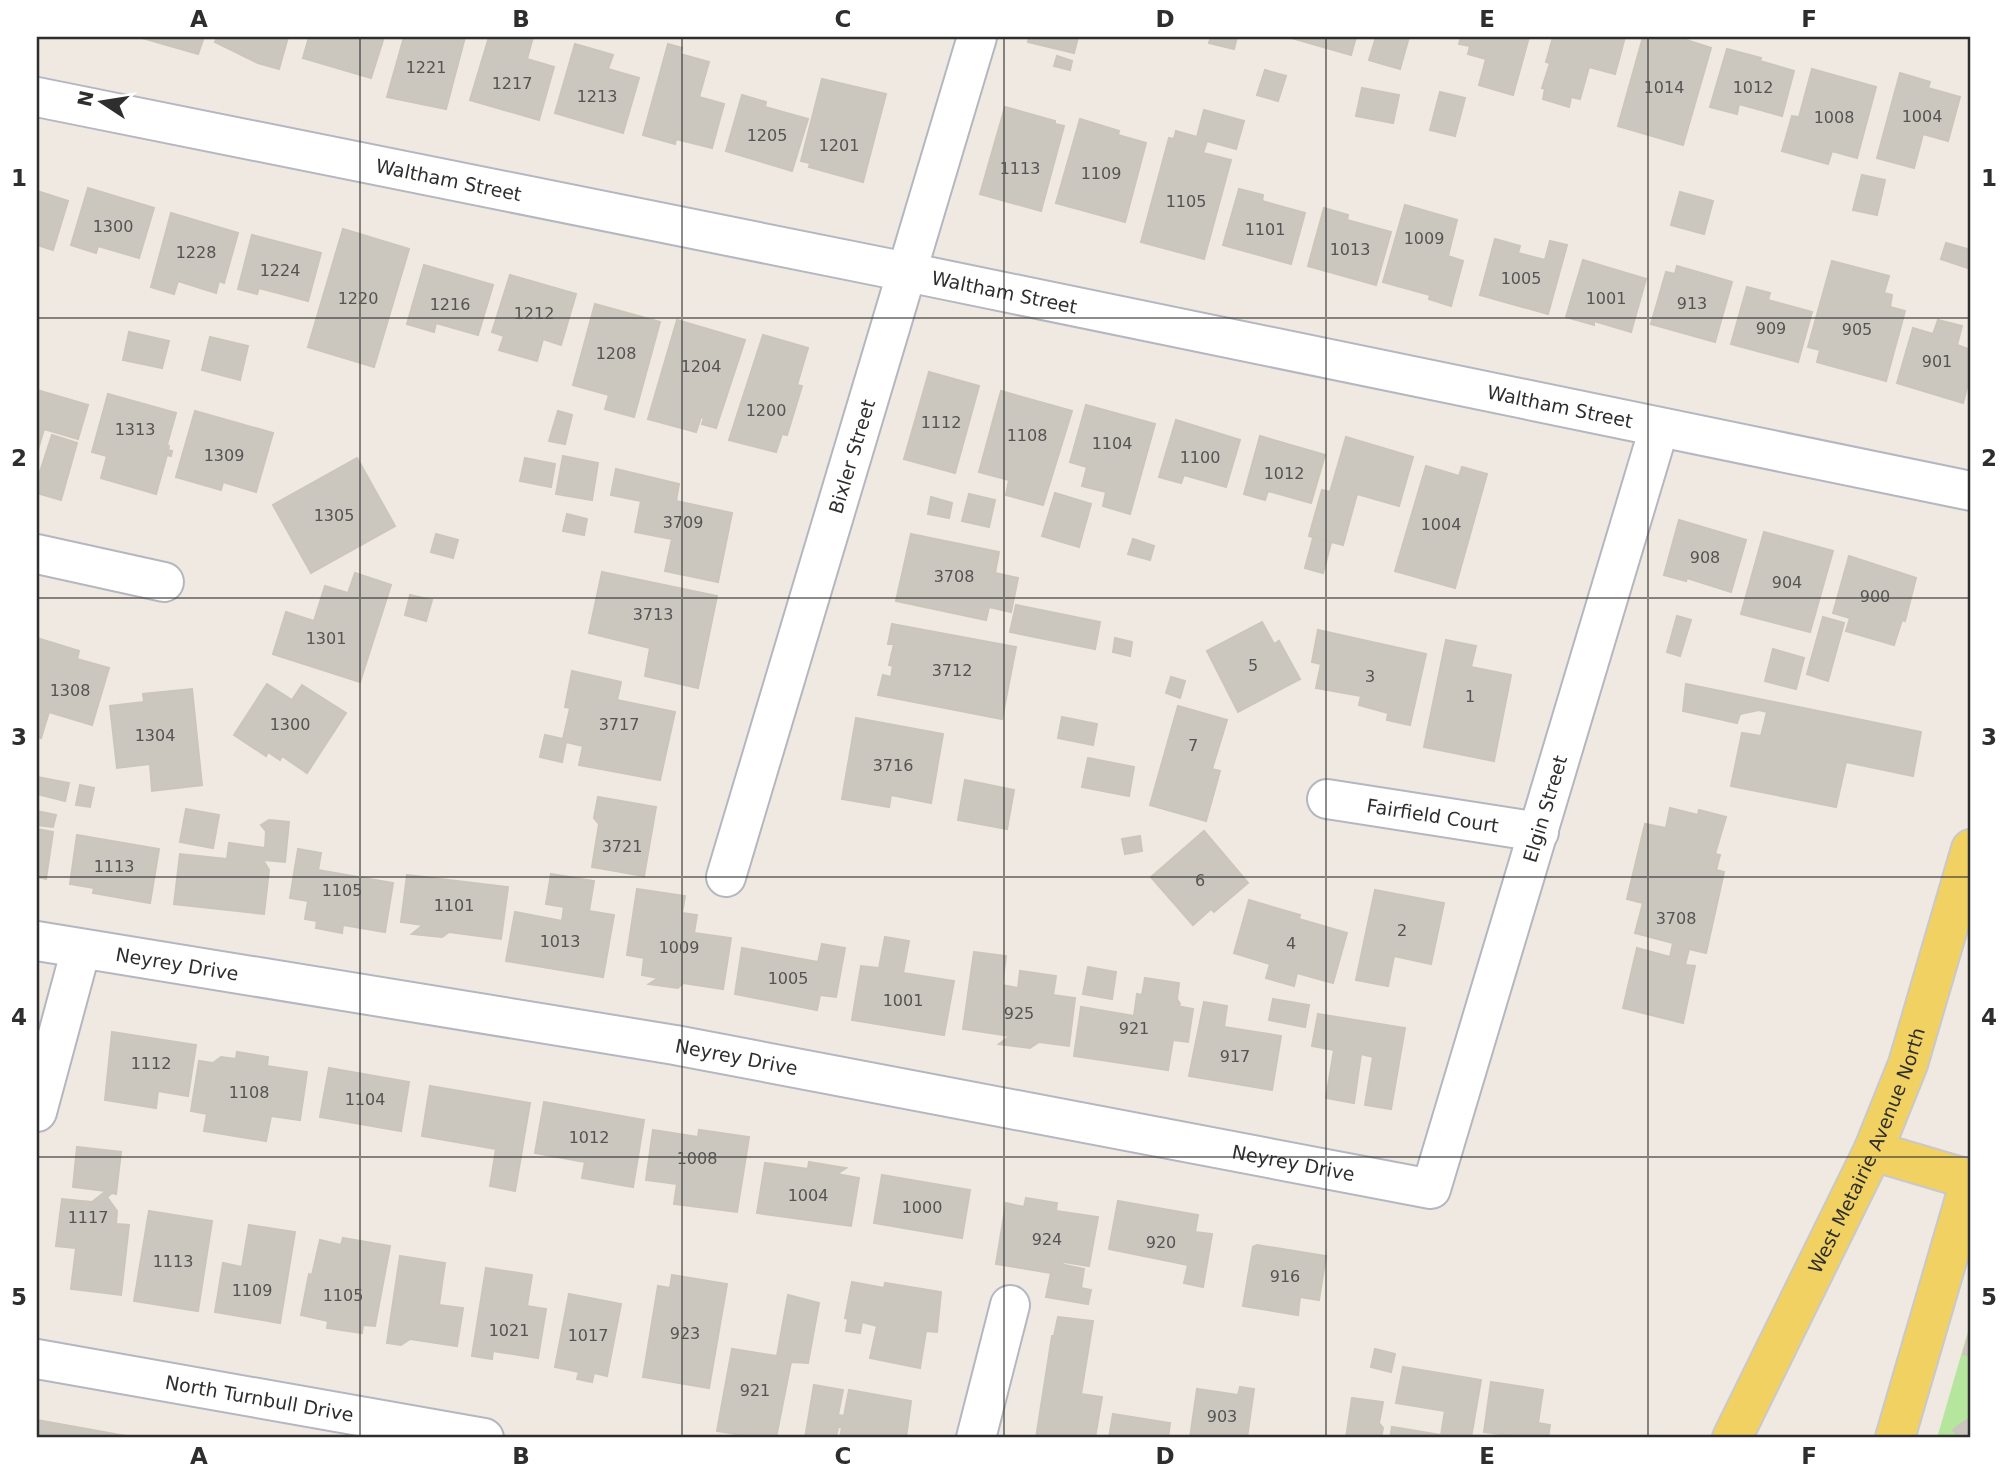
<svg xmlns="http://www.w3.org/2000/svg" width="2008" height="1475" font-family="'DejaVu Sans',sans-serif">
	<rect width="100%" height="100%" fill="#efe9e1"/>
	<polygon fill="#b6e59e" points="1971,1321 1971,1438 1937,1438"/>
	<g fill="#cbc7bf" stroke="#cbc5ba" stroke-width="2">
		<polygon points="139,37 204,37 198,54"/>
		<polygon points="217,37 288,37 279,69 258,63 215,42"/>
		<polygon points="309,37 384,37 371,78 303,58"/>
		<polygon points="404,37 465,37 446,109 387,97"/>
		<polygon points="489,37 533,37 527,59 554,67 539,120 470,100"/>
		<polygon points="1029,37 1078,37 1074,53 1028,42"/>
		<polygon points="1211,37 1237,37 1234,49 1209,43"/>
		<polygon points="1288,37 1356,37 1351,55"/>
		<polygon points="1376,37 1409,37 1400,69 1369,60"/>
		<polygon points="1461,37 1529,37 1513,95 1479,85 1486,59 1468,54 1470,46 1459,44"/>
		<polygon points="1553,37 1625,37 1615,74 1589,67 1580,99 1571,97 1569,107 1543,99 1545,89 1542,88 1550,63 1546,62"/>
		<polygon points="1643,37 1677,37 1711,48 1683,145 1618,126"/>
		<polygon points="575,44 613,55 608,69 639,78 623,133 555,113"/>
		<polygon points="668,44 682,48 680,54 709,62 699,97 724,104 712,148 676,139 675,144 643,135"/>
		<polygon points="1727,49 1761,58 1760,61 1794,71 1782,116 1739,104 1737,114 1710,107"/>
		<polygon points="1057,56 1072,61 1070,70 1054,66"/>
		<polygon points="1812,69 1876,87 1857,158 1832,151 1828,164 1782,151 1792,116 1799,117"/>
		<polygon points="1265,70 1286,76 1278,101 1257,95"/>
		<polygon points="1900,73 1930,82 1928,88 1960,97 1948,141 1923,134 1914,168 1877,158"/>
		<polygon points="822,79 886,94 863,182 809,167 810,163 801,161"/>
		<polygon points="1362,88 1399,95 1393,123 1356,116"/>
		<polygon points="1440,92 1465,98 1455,136 1430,130"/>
		<polygon points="742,95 766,102 765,107 808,119 792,171 726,151"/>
		<polygon points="1005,107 1055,121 1055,124 1064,126 1041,211 980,194"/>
		<polygon points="1204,110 1244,121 1236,149 1207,141 1203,153 1231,160 1204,259 1141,242 1169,138 1174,139 1176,131 1197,137"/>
		<polygon points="1080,119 1119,131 1118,135 1146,143 1125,222 1056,203"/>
		<polygon points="1862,175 1885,180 1877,215 1853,210"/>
		<polygon points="88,188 154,208 139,258 98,246 96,253 71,245"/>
		<polygon points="1239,189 1263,195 1262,201 1305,213 1291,264 1223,245"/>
		<polygon points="37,191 68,201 53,250 37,245"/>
		<polygon points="1680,192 1713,201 1704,234 1671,225"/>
		<polygon points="1405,205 1457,220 1448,256 1463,261 1451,306 1429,299 1430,295 1383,282"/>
		<polygon points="1324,208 1348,215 1347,220 1391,232 1376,285 1308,266"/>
		<polygon points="171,213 238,233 224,283 219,281 216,293 178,281 174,294 151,287"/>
		<polygon points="343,229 409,249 374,367 308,347"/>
		<polygon points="252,235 321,253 308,301 259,288 257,294 238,289"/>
		<polygon points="1495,239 1520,246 1518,253 1545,260 1550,241 1567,245 1548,314 1480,295"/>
		<polygon points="1946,243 1971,250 1971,269 1941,259"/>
		<polygon points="1583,260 1646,279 1631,332 1594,321 1594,325 1566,317"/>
		<polygon points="1832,261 1889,276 1884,293 1892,295 1890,307 1905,311 1886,381 1817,362 1820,350 1808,347"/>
		<polygon points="424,265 493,285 478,335 436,323 434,332 407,324"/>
		<polygon points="1677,266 1732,282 1715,342 1651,324 1666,272 1675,274"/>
		<polygon points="510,275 576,294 561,345 543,339 537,361 499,350 504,336 492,332"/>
		<polygon points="1747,287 1770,293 1768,300 1812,312 1798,362 1731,344"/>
		<polygon points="595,304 660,322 634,417 605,409 609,395 573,385"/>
		<polygon points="677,320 745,340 716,428 702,424 704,418 701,417 696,432 648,419"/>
		<polygon points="1938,320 1962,326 1957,345 1971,350 1971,372 1963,403 1897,383 1913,328 1933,334"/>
		<polygon points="129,332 169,341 162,368 123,360"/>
		<polygon points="763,335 808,348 797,385 802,386 787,435 782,434 776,452 729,440"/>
		<polygon points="210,337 248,346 240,380 202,370"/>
		<polygon points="929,372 979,386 955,473 904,459"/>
		<polygon points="37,390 88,405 78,439 44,429 37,453"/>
		<polygon points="1001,391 1072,411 1043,505 1006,495 1009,480 979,472"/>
		<polygon points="108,394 176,413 167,445 169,446 168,450 172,451 171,456 167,455 156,494 101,478 107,456 92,452"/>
		<polygon points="1086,405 1155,424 1130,514 1103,506 1106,492 1082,486 1087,467 1070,462"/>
		<polygon points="195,411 273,433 256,492 223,482 221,490 176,477"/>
		<polygon points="558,411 572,415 565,444 549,441"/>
		<polygon points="1176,420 1240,440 1226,487 1184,475 1181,483 1159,477"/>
		<polygon points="52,435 77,443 61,500 37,493 37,478 38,478"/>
		<polygon points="1260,436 1325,455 1311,503 1268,491 1265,500 1244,494"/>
		<polygon points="1346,437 1413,457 1399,506 1357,494 1343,545 1309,536 1322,490 1330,492"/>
		<polygon points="563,456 598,463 592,500 556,494"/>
		<polygon points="357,458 395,526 311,573 273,505"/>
		<polygon points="525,458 555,464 551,487 520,481"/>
		<polygon points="1426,466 1459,476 1462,467 1487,474 1455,588 1395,571"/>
		<polygon points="616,469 679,484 676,501 732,513 718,582 665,571 672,539 635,532 641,501 611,495"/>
		<polygon points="1055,493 1091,504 1079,547 1042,536"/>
		<polygon points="969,494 995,500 989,527 962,521"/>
		<polygon points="931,497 952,503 949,518 928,514"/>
		<polygon points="567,514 587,519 584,535 563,531"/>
		<polygon points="1679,520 1746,540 1731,592 1687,578 1686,581 1664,575"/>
		<polygon points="1764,532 1833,551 1810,632 1741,614"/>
		<polygon points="436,534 458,540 453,558 431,552"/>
		<polygon points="911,534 999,552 995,573 1018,578 1011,612 989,607 986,620 896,601"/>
		<polygon points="1313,538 1331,543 1323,573 1305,568"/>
		<polygon points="1133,539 1154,546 1150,560 1128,554"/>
		<polygon points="1849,556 1916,578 1905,621 1902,620 1894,645 1846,631 1850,618 1833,613"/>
		<polygon points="602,572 717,596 698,688 645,676 650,648 589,633"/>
		<polygon points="355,573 391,585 360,682 273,654 286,612 314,621 325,586 348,593"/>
		<polygon points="410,595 432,600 426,621 405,615"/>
		<polygon points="1016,605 1100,622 1095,649 1010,632"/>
		<polygon points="1677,616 1691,620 1680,656 1667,652"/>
		<polygon points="1823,617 1844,623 1828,681 1807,674"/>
		<polygon points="1262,622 1274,644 1279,641 1300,679 1238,712 1207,651"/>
		<polygon points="892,624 1016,647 1002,719 878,695 883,675 891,677 893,666 889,665 894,644 888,644"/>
		<polygon points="1318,630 1426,654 1410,725 1387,720 1388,713 1359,705 1361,696 1316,688 1321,664 1312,662"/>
		<polygon points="37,638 79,651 77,659 109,668 92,725 49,712 41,738 37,737"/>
		<polygon points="1115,638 1132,642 1130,656 1113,652"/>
		<polygon points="1446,640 1476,646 1471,667 1511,675 1494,761 1424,747"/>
		<polygon points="1773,649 1804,658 1796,689 1765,681"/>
		<polygon points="572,671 621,682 617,700 675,712 660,780 579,765 583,746 566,742 562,762 540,757 545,735 563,739 570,708 565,707"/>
		<polygon points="1171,677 1185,681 1180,698 1166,693"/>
		<polygon points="267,684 292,700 302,685 346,713 307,773 282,756 280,760 268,752 266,756 234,735"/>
		<polygon points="1686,684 1921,732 1913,776 1846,762 1836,807 1731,786 1742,733 1761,736 1767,712 1759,710 1740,714 1737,723 1683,711"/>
		<polygon points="192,689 202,785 152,791 150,764 117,768 110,706 144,702 143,694"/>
		<polygon points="1178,706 1227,720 1212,769 1220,771 1206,821 1150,805"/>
		<polygon points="1062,717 1097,724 1093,745 1058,738"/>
		<polygon points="856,718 943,734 931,803 891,795 889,807 842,799"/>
		<polygon points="1088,758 1134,767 1129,796 1082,787"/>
		<polygon points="37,777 69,783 65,801 37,794"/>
		<polygon points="965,780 1014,790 1007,829 958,820"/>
		<polygon points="80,785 94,788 90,807 76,805"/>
		<polygon points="598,797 656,807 644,876 592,867 599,824 594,818"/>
		<polygon points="1670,808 1698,815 1699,810 1726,817 1715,854 1720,855 1716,870 1724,872 1706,953 1689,949 1685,965 1695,966 1683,1023 1623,1008 1637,948 1670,957 1673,943 1635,933 1643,903 1627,899 1645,824 1666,828"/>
		<polygon points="186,809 219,815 213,848 180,842"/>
		<polygon points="37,811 56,815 53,827 37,825"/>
		<polygon points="269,820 289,822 285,862 263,860 269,870 264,914 174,904 180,854 227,859 229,843 265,848 266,831 261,825"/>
		<polygon points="37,829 53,832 46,879 37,877"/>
		<polygon points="1204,831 1248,883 1214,912 1211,909 1193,925 1151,877"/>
		<polygon points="77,835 159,849 150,903 93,893 94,888 70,884"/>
		<polygon points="1140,836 1142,851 1125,854 1122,839"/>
		<polygon points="298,849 321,853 318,870 393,883 385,932 343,925 342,933 316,928 317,921 305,919 308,901 290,898"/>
		<polygon points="551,874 594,881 589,911 614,915 603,977 506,961 515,912 562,921 564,907 546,904"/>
		<polygon points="407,875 508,887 501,939 449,932 442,937 412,934 423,925 401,922"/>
		<polygon points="637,889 685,896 682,913 697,915 694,933 731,938 723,989 683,983 678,988 649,984 658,978 642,975 644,958 627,955"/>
		<polygon points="1375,890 1444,903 1431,964 1394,956 1388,986 1356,980"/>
		<polygon points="1249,900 1300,915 1299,919 1347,933 1333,983 1297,973 1294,986 1266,978 1270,964 1234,953"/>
		<polygon points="885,937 909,941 903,973 954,981 944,1035 852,1020 861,966 879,968"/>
		<polygon points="822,944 845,948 836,997 820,995 817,1010 735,994 742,948 818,962"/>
		<polygon points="974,952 1006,956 1002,985 1018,988 1020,971 1056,976 1053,995 1075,998 1069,1046 1039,1042 1030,1048 999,1044 1010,1036 963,1029"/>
		<polygon points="1088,967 1116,972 1112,999 1083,994"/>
		<polygon points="1145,978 1179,983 1177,999 1180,1004 1177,1006 1193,1009 1188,1042 1173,1040 1168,1070 1074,1056 1081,1007 1134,1016 1137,994 1142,995"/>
		<polygon points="1273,999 1309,1005 1305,1027 1269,1020"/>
		<polygon points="1204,1002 1227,1006 1224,1027 1281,1036 1272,1090 1189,1076"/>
		<polygon points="1318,1014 1405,1028 1391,1109 1365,1105 1373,1057 1361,1054 1354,1103 1326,1098 1334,1050 1312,1046"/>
		<polygon points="112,1032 196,1045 188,1096 158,1091 156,1108 105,1100"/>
		<polygon points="237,1052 268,1057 267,1066 307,1072 300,1120 271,1116 266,1141 204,1131 207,1114 191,1111 199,1061 213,1063 221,1057 236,1059"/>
		<polygon points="329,1068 409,1082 401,1131 320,1117"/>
		<polygon points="430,1086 530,1103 515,1191 490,1186 496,1149 422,1136"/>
		<polygon points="544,1102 644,1120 633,1187 582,1178 585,1162 535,1153"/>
		<polygon points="653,1130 698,1137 699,1130 749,1137 737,1212 674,1204 677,1184 646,1180"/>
		<polygon points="77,1147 121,1152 116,1194 112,1193 107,1197 117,1211 116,1224 129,1225 121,1295 71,1289 76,1248 56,1246 62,1199 92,1202 106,1191 73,1187"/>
		<polygon points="809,1162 846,1168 837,1174 859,1178 851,1226 757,1213 765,1163 808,1169"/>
		<polygon points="882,1175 970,1190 962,1238 874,1223"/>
		<polygon points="1026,1198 1057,1203 1056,1211 1098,1217 1089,1266 1064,1262 1060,1264 1084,1269 1081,1288 1091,1290 1088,1304 1046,1297 1051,1273 996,1264 1006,1203 1024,1207"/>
		<polygon points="1118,1201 1198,1215 1195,1232 1212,1234 1203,1287 1184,1283 1188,1265 1109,1249"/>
		<polygon points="149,1211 212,1221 198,1311 134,1301"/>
		<polygon points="249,1225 295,1232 280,1323 215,1312 223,1263 242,1267"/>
		<polygon points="343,1238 390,1246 375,1326 363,1325 362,1333 327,1328 328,1321 301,1315 309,1274 312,1275 320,1240 341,1245"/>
		<polygon points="1257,1245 1326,1256 1319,1300 1300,1297 1298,1315 1243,1306 1253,1247"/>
		<polygon points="400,1256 445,1263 439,1305 463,1308 457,1346 410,1339 401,1345 387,1343"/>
		<polygon points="486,1268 532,1275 527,1306 546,1309 538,1358 493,1351 492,1359 472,1356"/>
		<polygon points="672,1275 727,1284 709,1388 643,1377 658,1286 670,1288"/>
		<polygon points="852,1282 884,1288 885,1283 941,1292 937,1332 926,1331 920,1368 870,1358 877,1326 862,1322 860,1333 846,1331 848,1319 845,1318"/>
		<polygon points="569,1294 621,1304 607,1376 594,1373 592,1382 577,1379 579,1372 555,1367"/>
		<polygon points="788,1295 819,1303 808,1363 791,1362 776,1438 760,1438 717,1431 732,1349 777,1356"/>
		<polygon points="1058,1317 1093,1321 1081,1394 1102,1397 1095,1438 1036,1438 1052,1336 1054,1336"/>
		<polygon points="1971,1327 1971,1356 1963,1354"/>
		<polygon points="1375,1349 1395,1354 1391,1372 1371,1367"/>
		<polygon points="1403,1367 1481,1380 1471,1438 1390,1438 1392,1427 1441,1435 1445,1411 1396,1403"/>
		<polygon points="1491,1382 1543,1390 1538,1423 1550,1425 1548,1438 1528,1438 1484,1432"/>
		<polygon points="814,1385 843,1390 838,1415 844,1416 849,1390 911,1401 906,1438 840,1438 842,1427 838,1427 836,1438 805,1438"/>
		<polygon points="1240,1387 1254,1389 1247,1438 1190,1438 1197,1389 1238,1395"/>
		<polygon points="1352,1398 1383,1402 1379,1423 1383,1428 1381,1438 1346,1438"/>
		<polygon points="1113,1414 1170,1423 1168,1438 1109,1438"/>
		<polygon points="1971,1417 1971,1438 1959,1438 1953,1430"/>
		<polygon points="37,1420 132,1437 132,1438 37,1438"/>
	</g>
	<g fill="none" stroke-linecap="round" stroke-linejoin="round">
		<g stroke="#b4b7c1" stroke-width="42">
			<g id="minor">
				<path id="s1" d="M37 97 907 272 1971 491"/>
				<polyline points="37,554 164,582"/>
				<path id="s2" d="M1327 799 1539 832"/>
				<path id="s3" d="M726 877 977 37"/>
				<path id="s4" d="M37 941 675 1045 1431 1189 1659 428"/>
				<polyline points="37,1112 81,949"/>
				<path id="s5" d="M37 1359 484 1438"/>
				<polyline points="976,1438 1010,1305"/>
			</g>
		</g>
		<g stroke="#c9c9c9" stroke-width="42">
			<g id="major">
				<polyline points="1873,1151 1971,1180"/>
				<path id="s6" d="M1732 1438 1873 1151 1908 1064 1971 849"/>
				<polyline points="1895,1438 1971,1178"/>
			</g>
		</g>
		<use href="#minor" stroke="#fff" stroke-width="38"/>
		<use href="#major" stroke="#f2d163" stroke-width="38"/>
	</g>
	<path fill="none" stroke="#2e2e2e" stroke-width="2" stroke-opacity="0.55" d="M360 37V1438M682 37V1438M1004 37V1438M1326 37V1438M1648 37V1438M37 318H1971M37 598H1971M37 877H1971M37 1157H1971"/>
	<g text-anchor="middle" stroke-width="6" stroke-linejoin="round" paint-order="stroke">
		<g font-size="16" fill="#555452">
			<text x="426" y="73">1221</text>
			<text x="512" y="89">1217</text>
			<text x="1664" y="93">1014</text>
			<text x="1753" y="93">1012</text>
			<text x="597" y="102">1213</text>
			<text x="1922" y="122">1004</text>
			<text x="1834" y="123">1008</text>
			<text x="767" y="141">1205</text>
			<text x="839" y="151">1201</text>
			<text x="1020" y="174">1113</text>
			<text x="1101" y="179">1109</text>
			<text x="1186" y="207">1105</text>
			<text x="113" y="232">1300</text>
			<text x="1265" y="235">1101</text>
			<text x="1424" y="244">1009</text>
			<text x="1350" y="255">1013</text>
			<text x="196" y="258">1228</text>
			<text x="280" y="276">1224</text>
			<text x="1521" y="284">1005</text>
			<text x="358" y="304">1220</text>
			<text x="1606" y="304">1001</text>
			<text x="1692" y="309">913</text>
			<text x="450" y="310">1216</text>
			<text x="534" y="319">1212</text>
			<text x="1771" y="334">909</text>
			<text x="1857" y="335">905</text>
			<text x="616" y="359">1208</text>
			<text x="1937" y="367">901</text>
			<text x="701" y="372">1204</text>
			<text x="766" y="416">1200</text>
			<text x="941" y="428">1112</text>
			<text x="135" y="435">1313</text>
			<text x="1027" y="441">1108</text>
			<text x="1112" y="449">1104</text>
			<text x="224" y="461">1309</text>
			<text x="1200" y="463">1100</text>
			<text x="1284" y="479">1012</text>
			<text x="334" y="521">1305</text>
			<text x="683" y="528">3709</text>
			<text x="1441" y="530">1004</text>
			<text x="1705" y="563">908</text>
			<text x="954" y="582">3708</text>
			<text x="1787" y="588">904</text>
			<text x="1875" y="602">900</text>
			<text x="653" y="620">3713</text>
			<text x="326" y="644">1301</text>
			<text x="1253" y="671">5</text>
			<text x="952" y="676">3712</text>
			<text x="1370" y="682">3</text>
			<text x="70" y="696">1308</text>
			<text x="1470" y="702">1</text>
			<text x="290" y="730">1300</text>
			<text x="619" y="730">3717</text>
			<text x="155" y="741">1304</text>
			<text x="1193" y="751">7</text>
			<text x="893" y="771">3716</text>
			<text x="622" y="852">3721</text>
			<text x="114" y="872">1113</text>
			<text x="1200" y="886">6</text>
			<text x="342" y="896">1105</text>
			<text x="454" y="911">1101</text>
			<text x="1676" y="924">3708</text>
			<text x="1402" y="936">2</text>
			<text x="560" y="947">1013</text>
			<text x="1291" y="949">4</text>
			<text x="679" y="953">1009</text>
			<text x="788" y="984">1005</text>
			<text x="903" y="1006">1001</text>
			<text x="1019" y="1019">925</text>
			<text x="1134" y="1034">921</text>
			<text x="1235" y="1062">917</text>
			<text x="151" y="1069">1112</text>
			<text x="249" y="1098">1108</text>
			<text x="365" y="1105">1104</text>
			<text x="589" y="1143">1012</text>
			<text x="697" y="1164">1008</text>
			<text x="808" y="1201">1004</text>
			<text x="922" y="1213">1000</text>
			<text x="88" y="1223">1117</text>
			<text x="1047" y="1245">924</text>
			<text x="1161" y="1248">920</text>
			<text x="173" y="1267">1113</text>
			<text x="1285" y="1282">916</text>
			<text x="252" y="1296">1109</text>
			<text x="343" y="1301">1105</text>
			<text x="509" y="1336">1021</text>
			<text x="685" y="1339">923</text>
			<text x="588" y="1341">1017</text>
			<text x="755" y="1396">921</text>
			<text x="1222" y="1422">903</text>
		</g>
		<g font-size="19" fill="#2e2e2e" stroke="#fff">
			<text dy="7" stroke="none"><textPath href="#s1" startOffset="420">Waltham Street</textPath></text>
			<text dy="7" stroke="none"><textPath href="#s1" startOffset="987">Waltham Street</textPath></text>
			<text dy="7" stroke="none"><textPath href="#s1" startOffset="1554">Waltham Street</textPath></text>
			<text dy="7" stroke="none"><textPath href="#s3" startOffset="439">Bixler Street</textPath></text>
			<text dy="7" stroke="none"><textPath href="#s4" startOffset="1813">Elgin Street</textPath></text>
			<text dy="7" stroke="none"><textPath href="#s2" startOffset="107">Fairfield Court</textPath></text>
			<text dy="7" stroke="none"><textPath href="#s4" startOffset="142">Neyrey Drive</textPath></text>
			<text dy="7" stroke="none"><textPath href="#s4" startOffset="709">Neyrey Drive</textPath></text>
			<text dy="7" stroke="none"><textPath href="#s6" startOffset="318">West Metairie Avenue North</textPath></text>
			<text dy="7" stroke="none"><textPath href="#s4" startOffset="1276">Neyrey Drive</textPath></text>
			<text dy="7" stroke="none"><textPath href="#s5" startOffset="226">North Turnbull Drive</textPath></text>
		</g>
	</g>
	<rect width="2008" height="1475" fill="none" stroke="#ffffff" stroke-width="77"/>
	<g transform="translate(102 102) rotate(282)" stroke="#ffffff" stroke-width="5" paint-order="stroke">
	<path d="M0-5L12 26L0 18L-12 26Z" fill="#2e2e2e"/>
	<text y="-10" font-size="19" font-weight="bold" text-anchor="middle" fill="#2e2e2e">N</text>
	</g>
	<rect x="38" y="38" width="1931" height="1398" fill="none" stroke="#2e2e2e" stroke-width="2.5"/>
	<g font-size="23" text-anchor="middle" font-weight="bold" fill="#2e2e2e">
		<text x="199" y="27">A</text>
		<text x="521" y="27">B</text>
		<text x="843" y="27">C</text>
		<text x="1165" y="27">D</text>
		<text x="1487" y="27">E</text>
		<text x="1809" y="27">F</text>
		<text x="19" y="186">1</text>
		<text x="1989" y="186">1</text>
		<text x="19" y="466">2</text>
		<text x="1989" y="466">2</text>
		<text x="19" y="745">3</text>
		<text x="1989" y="745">3</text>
		<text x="19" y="1025">4</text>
		<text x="1989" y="1025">4</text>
		<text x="19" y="1305">5</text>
		<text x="1989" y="1305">5</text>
		<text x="199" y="1464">A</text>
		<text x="521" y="1464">B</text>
		<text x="843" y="1464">C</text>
		<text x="1165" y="1464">D</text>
		<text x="1487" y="1464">E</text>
		<text x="1809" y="1464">F</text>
	</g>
</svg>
